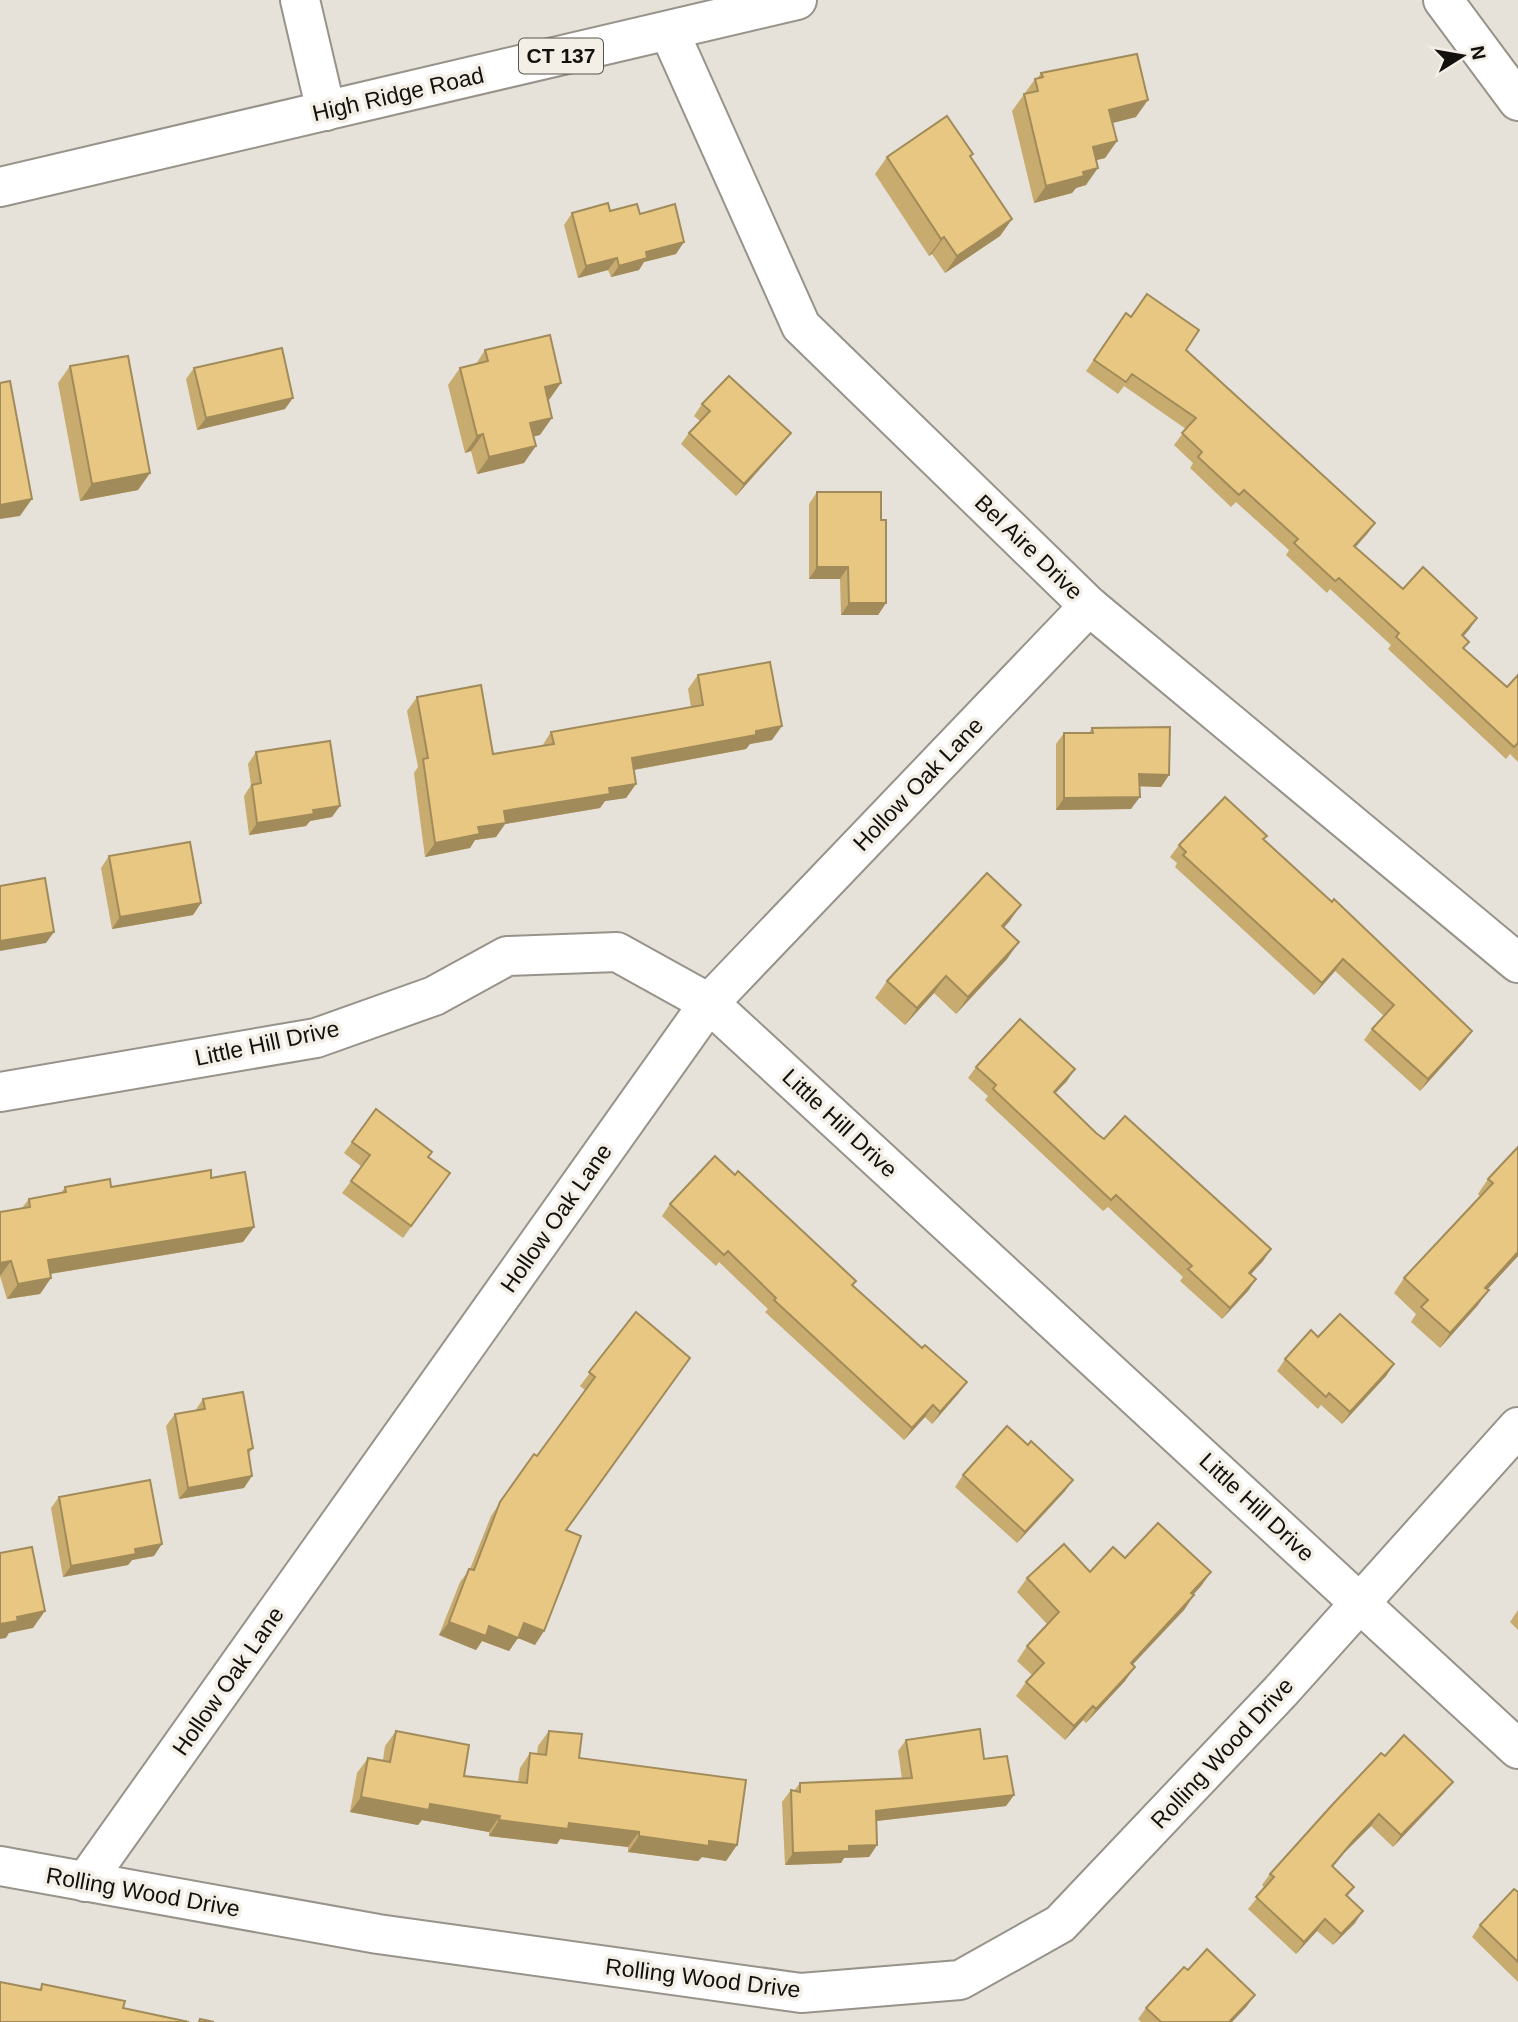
<svg xmlns="http://www.w3.org/2000/svg" width="1518" height="2022" font-family="Arial,sans-serif">
	<rect width="100%" height="100%" fill="#e6e2d9"/>
	<g fill="none" stroke-linecap="round" stroke-linejoin="round">
		<g stroke="#97938a" stroke-width="42">
			<g id="minor">
				<polyline points="300,0 326,111"/>
				<polyline points="1443,0 1518,101"/>
				<polyline points="669,31 801,326 1089,606 1518,963"/>
				<polyline points="0,1092 316,1038 434,996 507,956 617,952 709,1003 1518,1749"/>
				<polyline points="0,1866 378,1934 801,1993 960,1980 1060,1924 1280,1692 1518,1427"/>
				<polyline points="85,1882 709,1003 1089,606"/>
			</g>
		</g>
		<g stroke="#97938a" stroke-width="42">
			<polyline id="primary" points="0,187 797,0"/>
		</g>
		<use href="#minor" stroke="#fff" stroke-width="38"/>
		<use href="#primary" stroke="#fff" stroke-width="38"/>
	</g>
	<g fill="#c7ab6f">
		<polygon points="1041,73 1136,117 1112,123 1117,141 1105,158 1096,160 1086,185 1076,188 1072,193 1034,203 1012,111 1035,79 1037,79"/>
		<polygon points="887,157 970,158 1012,219 1000,236 945,273 932,254 929,256 875,174"/>
		<polygon points="610,211 640,214 676,254 644,262 639,270 611,277 608,270 578,278 564,225 572,213"/>
		<polygon points="1126,313 1186,350 1375,523 1367,534 1355,547 1403,589 1477,618 1463,637 1464,649 1507,687 1518,675 1518,762 1510,754 1506,759 1388,649 1391,645 1330,589 1327,593 1286,555 1289,550 1236,502 1231,507 1190,468 1193,463 1174,445 1186,429 1124,386 1118,394 1086,371"/>
		<polygon points="485,350 549,400 548,400 540,435 533,436 524,463 477,474 471,451 465,453 448,385 460,368 476,364"/>
		<polygon points="70,366 150,473 138,490 80,501 58,383"/>
		<polygon points="194,368 285,409 197,430 186,379"/>
		<polygon points="702,404 782,444 736,496 681,444 689,433 700,421 694,416"/>
		<polygon points="817,492 886,603 878,615 841,615 840,579 809,579 809,504"/>
		<polygon points="698,675 772,740 750,744 746,749 634,770 636,784 626,798 605,801 600,808 505,824 496,837 475,840 470,848 425,857 414,773 418,767 407,711 417,697 493,754 542,746 551,732 691,707 688,689"/>
		<polygon points="1092,728 1169,775 1161,787 1139,786 1131,809 1056,810 1056,744 1064,733 1089,733"/>
		<polygon points="256,752 332,817 310,821 306,826 249,835 244,796 251,785 248,764"/>
		<polygon points="1264,840 1464,1042 1420,1091 1364,1040 1372,1029 1384,1016 1335,971 1314,995 1175,867 1177,863 1170,857 1179,845"/>
		<polygon points="109,856 201,903 193,915 112,929 101,868"/>
		<polygon points="1021,905 1003,928 1007,959 956,1014 934,993 905,1025 875,998 887,981"/>
		<polygon points="976,1067 1067,1081 1055,1093 1096,1133 1271,1249 1263,1261 1251,1274 1256,1279 1248,1291 1222,1319 1180,1281 1183,1277 1108,1207 1103,1211 985,1100 988,1096 968,1078"/>
		<polygon points="376,1109 429,1157 450,1173 403,1238 342,1193 362,1167 344,1153"/>
		<polygon points="1518,1147 1518,1256 1487,1289 1478,1305 1440,1348 1411,1322 1416,1314 1394,1293 1404,1278 1480,1196 1478,1194 1488,1179"/>
		<polygon points="735,1175 856,1281 853,1285 922,1348 967,1382 958,1394 932,1424 925,1417 904,1440 765,1312 768,1309 719,1262 716,1266 662,1216 670,1204"/>
		<polygon points="211,1178 254,1227 243,1242 50,1274 51,1278 40,1294 7,1299 0,1276 22,1208 29,1199 61,1193 65,1187 111,1187"/>
		<polygon points="636,1312 566,1530 535,1645 518,1638 509,1651 482,1641 476,1650 439,1635 460,1582 470,1569 491,1516 534,1454 537,1456 585,1390 580,1386"/>
		<polygon points="1318,1337 1394,1364 1386,1376 1342,1424 1321,1405 1318,1409 1277,1371 1285,1359"/>
		<polygon points="203,1399 253,1448 248,1455 244,1488 179,1499 166,1426 175,1414 195,1411"/>
		<polygon points="1028,1445 1065,1491 1017,1543 955,1487 963,1475"/>
		<polygon points="59,1497 154,1556 132,1560 128,1565 63,1577 51,1508"/>
		<polygon points="1125,1558 1211,1572 1201,1586 1193,1595 1194,1595 1184,1610 1132,1665 1125,1681 1086,1723 1083,1720 1065,1740 1016,1696 1026,1682 1032,1675 1017,1661 1027,1646 1047,1624 1017,1592 1027,1578 1090,1572"/>
		<polygon points="1518,1610 1518,1630 1510,1622"/>
		<polygon points="396,1731 464,1776 518,1782 520,1768 530,1753 537,1754 538,1746 549,1731 579,1758 737,1845 726,1861 702,1857 698,1861 628,1852 628,1847 560,1839 557,1844 489,1836 489,1832 422,1820 418,1825 350,1812 357,1773 368,1758 383,1760 385,1746"/>
		<polygon points="906,1740 984,1759 1014,1795 1006,1806 876,1821 877,1845 869,1857 844,1858 841,1863 785,1865 782,1802 791,1790 794,1791 800,1783 902,1779 898,1751"/>
		<polygon points="1385,1756 1453,1782 1444,1793 1393,1847 1371,1826 1344,1853 1333,1867 1354,1887 1347,1897 1355,1923 1333,1945 1317,1931 1296,1954 1248,1909 1265,1888 1262,1885 1270,1874"/>
		<polygon points="1518,1892 1518,1982 1472,1937 1480,1925"/>
		<polygon points="1188,1970 1247,2006 1232,2022 1141,2022 1138,2019 1146,2008"/>
	</g>
	<g fill="#a28b5a">
		<polygon points="1148,100 1136,117 1097,127 1109,110"/>
		<polygon points="1117,141 1105,158 1081,164 1093,147"/>
		<polygon points="1098,168 1086,185 1076,188 1072,193 1034,203 1046,186 1083,172"/>
		<polygon points="1012,219 1000,236 945,273 957,256"/>
		<polygon points="944,237 932,254 929,256 941,239"/>
		<polygon points="684,242 676,254 644,262 639,270 611,277 619,266 646,252"/>
		<polygon points="617,258 608,270 578,278 586,266"/>
		<polygon points="561,383 549,400 533,404 545,387"/>
		<polygon points="293,398 285,409 197,430 206,418"/>
		<polygon points="552,418 540,435 518,440 530,423"/>
		<polygon points="791,433 782,444 736,496 744,484"/>
		<polygon points="483,434 471,451 465,453 477,436"/>
		<polygon points="536,446 524,463 477,474 489,457"/>
		<polygon points="150,473 138,490 80,501 92,484"/>
		<polygon points="32,499 20,516 0,519 0,505"/>
		<polygon points="1375,523 1367,534 1346,558 1354,546"/>
		<polygon points="817,567 848,567 840,579 809,579"/>
		<polygon points="849,603 886,603 878,615 841,615"/>
		<polygon points="1477,618 1469,630 1453,647 1462,635"/>
		<polygon points="782,726 772,740 750,744 746,749 622,772 632,758"/>
		<polygon points="1139,774 1169,775 1161,787 1131,786"/>
		<polygon points="636,784 626,798 605,801 600,808 505,824 496,837 475,840 470,848 425,857 435,843 478,827 504,811 609,788"/>
		<polygon points="1140,797 1131,809 1056,810 1064,798"/>
		<polygon points="340,806 332,817 310,821 306,826 249,835 257,823 313,810"/>
		<polygon points="201,903 193,915 112,929 120,917"/>
		<polygon points="1021,905 1009,922 990,943 1002,926"/>
		<polygon points="54,932 46,943 0,951 0,941"/>
		<polygon points="1019,942 1007,959 956,1014 968,997"/>
		<polygon points="1343,959 1335,971 1314,995 1322,983"/>
		<polygon points="946,976 934,993 905,1025 917,1008"/>
		<polygon points="1472,1031 1464,1042 1420,1091 1428,1079"/>
		<polygon points="1075,1069 1067,1081 1045,1104 1054,1092"/>
		<polygon points="254,1227 243,1242 37,1276 48,1260"/>
		<polygon points="1271,1249 1263,1261 1241,1285 1249,1273"/>
		<polygon points="1518,1252 1518,1256 1475,1303 1485,1288"/>
		<polygon points="11,1261 0,1276 0,1263"/>
		<polygon points="51,1278 40,1294 7,1299 18,1284"/>
		<polygon points="1256,1279 1248,1291 1222,1319 1230,1308"/>
		<polygon points="1489,1290 1478,1305 1440,1348 1450,1333"/>
		<polygon points="1394,1364 1386,1376 1342,1424 1350,1412"/>
		<polygon points="967,1382 958,1394 932,1424 940,1412"/>
		<polygon points="933,1405 925,1417 904,1440 912,1428"/>
		<polygon points="252,1476 244,1488 179,1499 188,1488"/>
		<polygon points="1073,1480 1065,1491 1017,1543 1025,1532"/>
		<polygon points="162,1544 154,1556 132,1560 128,1565 63,1577 71,1566 135,1549"/>
		<polygon points="1211,1572 1201,1586 1182,1607 1191,1593"/>
		<polygon points="1194,1595 1184,1610 1121,1677 1131,1663"/>
		<polygon points="45,1611 33,1628 9,1633 6,1638 0,1639 0,1624 17,1617"/>
		<polygon points="449,1622 489,1626 524,1623 544,1631 535,1645 518,1638 509,1651 482,1641 476,1650 439,1635"/>
		<polygon points="1135,1667 1125,1681 1086,1723 1096,1709"/>
		<polygon points="1093,1706 1083,1720 1065,1740 1074,1726"/>
		<polygon points="1453,1782 1444,1793 1393,1847 1401,1835"/>
		<polygon points="1014,1795 1006,1806 868,1822 876,1811"/>
		<polygon points="361,1797 430,1804 500,1816 489,1832 422,1820 418,1825 350,1812"/>
		<polygon points="1379,1814 1371,1826 1344,1853 1324,1878 1353,1841"/>
		<polygon points="499,1820 569,1823 639,1832 628,1847 560,1839 557,1844 489,1836"/>
		<polygon points="639,1836 709,1841 737,1845 726,1861 702,1857 698,1861 628,1852"/>
		<polygon points="877,1845 869,1857 844,1858 841,1863 785,1865 793,1853 849,1846"/>
		<polygon points="1363,1911 1355,1923 1333,1945 1341,1934"/>
		<polygon points="1325,1919 1317,1931 1296,1954 1304,1942"/>
		<polygon points="1255,1995 1247,2006 1232,2022 1229,2022"/>
	</g>
	<g fill="#e7c781" stroke="#a28b5a" stroke-width="2">
		<polygon points="1137,54 1148,100 1109,110 1117,141 1093,147 1098,168 1083,172 1084,176 1046,186 1024,94 1038,91 1035,79 1043,77 1041,73"/>
		<polygon points="947,116 973,154 970,156 1012,219 957,256 944,237 941,239 887,157"/>
		<polygon points="608,203 610,211 637,204 640,214 675,204 684,242 646,252 647,258 619,266 617,258 586,266 572,213"/>
		<polygon points="1147,294 1199,330 1186,350 1375,523 1354,546 1403,589 1423,567 1477,618 1462,635 1469,642 1463,648 1507,687 1518,675 1518,743 1514,747 1396,637 1399,633 1339,578 1335,581 1294,543 1298,539 1244,490 1239,495 1198,457 1202,452 1182,433 1196,418 1132,374 1126,382 1094,360 1126,313 1131,317"/>
		<polygon points="550,335 561,383 545,387 552,418 530,423 536,446 489,457 483,434 477,436 460,368 488,361 485,350"/>
		<polygon points="282,348 293,398 206,418 194,368"/>
		<polygon points="128,356 150,473 92,484 70,366"/>
		<polygon points="729,376 791,433 744,484 689,433 710,411 702,404"/>
		<polygon points="10,381 32,499 0,505 0,383"/>
		<polygon points="817,492 881,492 881,520 886,520 886,603 849,603 848,567 817,567"/>
		<polygon points="770,662 782,726 756,731 756,735 632,758 636,784 609,788 610,794 504,811 506,823 478,827 480,834 435,843 423,759 428,758 417,697 481,685 493,754 554,744 551,732 703,705 698,675"/>
		<polygon points="1170,727 1169,775 1139,774 1140,797 1064,798 1064,733 1093,733 1092,728"/>
		<polygon points="330,741 340,806 313,810 314,814 257,823 252,785 261,783 256,752"/>
		<polygon points="1225,797 1267,836 1263,839 1332,902 1334,899 1472,1031 1428,1079 1372,1029 1394,1005 1343,959 1322,983 1183,855 1186,852 1179,845"/>
		<polygon points="190,842 201,903 120,917 109,856"/>
		<polygon points="987,873 1021,905 1002,926 1019,942 968,997 946,976 917,1008 887,981"/>
		<polygon points="45,878 54,932 0,941 0,886"/>
		<polygon points="1020,1019 1075,1069 1054,1092 1096,1133 1104,1139 1125,1116 1271,1249 1249,1273 1256,1279 1230,1308 1188,1269 1192,1266 1116,1195 1111,1200 993,1089 996,1085 976,1067"/>
		<polygon points="376,1109 432,1152 428,1157 450,1173 411,1226 351,1181 370,1155 352,1142"/>
		<polygon points="1518,1147 1518,1252 1485,1288 1489,1290 1450,1333 1421,1307 1428,1300 1404,1278 1493,1183 1488,1179"/>
		<polygon points="715,1156 735,1175 738,1171 780,1210 856,1281 852,1285 922,1348 925,1345 967,1382 940,1412 933,1405 912,1428 774,1300 776,1298 728,1251 724,1255 670,1204"/>
		<polygon points="211,1170 211,1178 245,1172 254,1227 48,1260 51,1278 18,1284 11,1261 0,1263 0,1212 30,1207 29,1199 66,1192 65,1187 110,1179 111,1187"/>
		<polygon points="636,1312 690,1358 566,1530 581,1536 544,1631 524,1623 518,1638 489,1626 486,1636 449,1622 469,1569 474,1570 500,1502 534,1454 537,1456 595,1377 589,1372"/>
		<polygon points="1340,1314 1394,1364 1350,1412 1329,1393 1326,1397 1285,1359 1311,1330 1318,1337"/>
		<polygon points="243,1392 253,1448 248,1450 252,1476 188,1488 175,1414 205,1409 203,1399"/>
		<polygon points="1007,1426 1028,1445 1031,1441 1073,1480 1025,1532 963,1475"/>
		<polygon points="150,1480 162,1544 135,1549 136,1554 71,1566 59,1497"/>
		<polygon points="1158,1523 1211,1572 1191,1593 1194,1595 1131,1663 1135,1667 1096,1709 1093,1706 1074,1726 1026,1682 1044,1663 1027,1646 1059,1612 1027,1578 1064,1544 1090,1572 1113,1547 1125,1558"/>
		<polygon points="32,1547 45,1611 17,1617 18,1621 0,1624 0,1553"/>
		<polygon points="980,1729 984,1759 1007,1756 1014,1795 876,1811 877,1845 849,1846 849,1851 793,1853 791,1790 800,1792 800,1783 912,1778 906,1740"/>
		<polygon points="396,1731 469,1745 464,1776 527,1783 530,1753 546,1755 549,1731 582,1734 579,1758 746,1780 737,1845 709,1841 709,1846 639,1836 639,1832 569,1823 568,1829 499,1820 500,1816 430,1804 429,1810 361,1797 368,1758 390,1762"/>
		<polygon points="1404,1735 1453,1782 1401,1835 1379,1814 1353,1841 1332,1866 1354,1887 1346,1895 1363,1911 1341,1934 1325,1919 1304,1942 1256,1897 1274,1877 1270,1874 1333,1804 1381,1753 1385,1756"/>
		<polygon points="1514,1889 1518,1892 1518,1962 1480,1925"/>
		<polygon points="1207,1949 1255,1995 1229,2022 1161,2022 1146,2008 1184,1967 1188,1970"/>
		<polygon points="0,1982 41,1990 42,1984 125,2001 123,2008 189,2022 0,2022"/>
		<polygon points="200,2019 214,2022 199,2022"/>
	</g>
	<g text-anchor="middle" stroke-width="7" stroke-linejoin="round" paint-order="stroke">
		<rect fill="#f4efe6" stroke="#56544f" stroke-width="2" x="519" y="38.5" width="84" height="35" rx="5"/>
		<g font-size="21" font-weight="bold" fill="#12110e">
			<text x="561" y="63">CT 137</text>
		</g>
		<g font-size="23" fill="#12110e" stroke="#f4efe6">
			<text transform="translate(398 94) rotate(-13)" y="8">High Ridge Road</text>
			<text transform="translate(1029 547) rotate(44)" y="8">Bel Aire Drive</text>
			<text transform="translate(918 784) rotate(-46)" y="8">Hollow Oak Lane</text>
			<text transform="translate(267 1043) rotate(-12)" y="8">Little Hill Drive</text>
			<text transform="translate(840 1123) rotate(43)" y="8">Little Hill Drive</text>
			<text transform="translate(556 1218) rotate(-55)" y="8">Hollow Oak Lane</text>
			<text transform="translate(1257 1507) rotate(43)" y="8">Little Hill Drive</text>
			<text transform="translate(228 1681) rotate(-55)" y="8">Hollow Oak Lane</text>
			<text transform="translate(1222 1753) rotate(-47)" y="8">Rolling Wood Drive</text>
			<text transform="translate(143 1892) rotate(10)" y="8">Rolling Wood Drive</text>
			<text transform="translate(703 1978) rotate(7)" y="8">Rolling Wood Drive</text>
		</g>
	</g>
	<g transform="translate(1462 56) rotate(79)" stroke="#f4efe6" stroke-width="5" paint-order="stroke">
	<path d="M0-5L12 26L0 18L-12 26Z" fill="#12110e"/>
	<text y="-10" font-size="19" font-weight="bold" text-anchor="middle" fill="#12110e">N</text>
	</g>
</svg>
